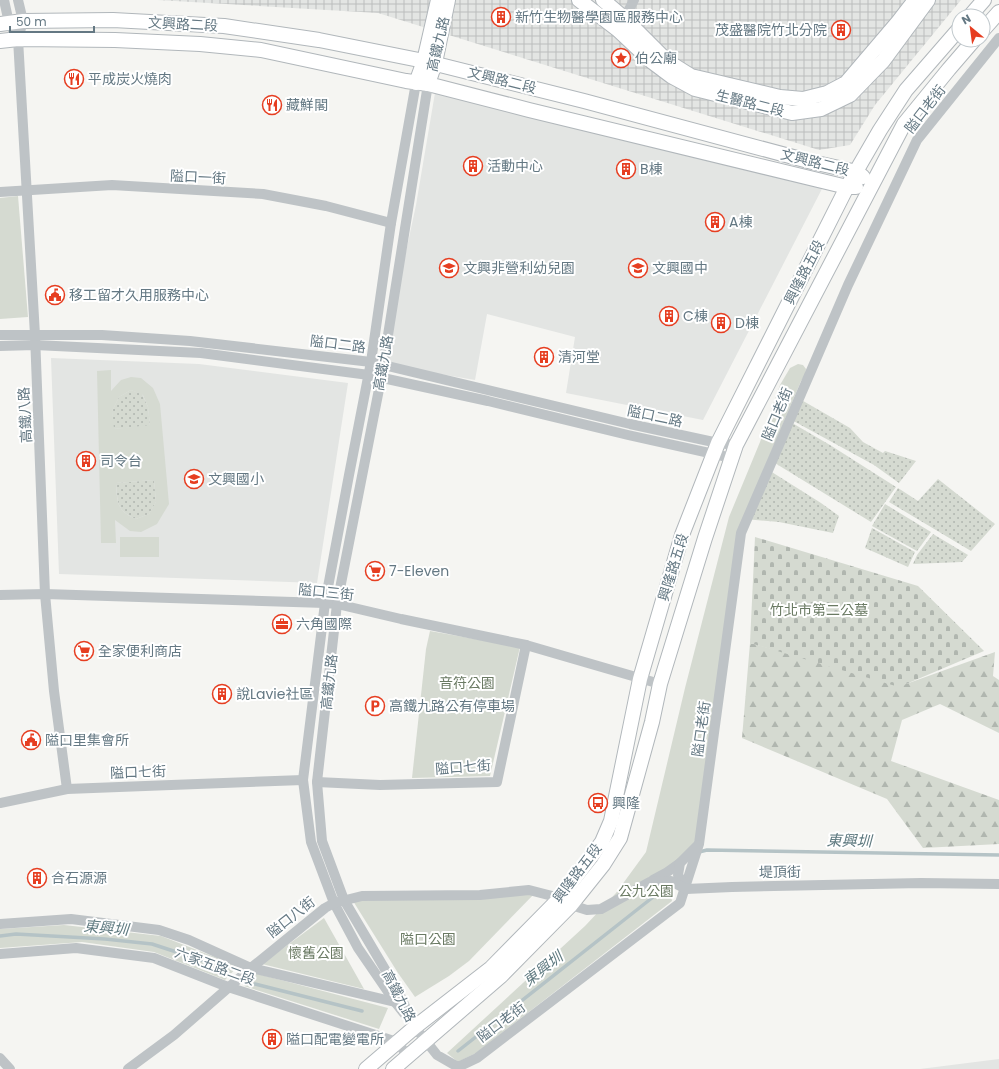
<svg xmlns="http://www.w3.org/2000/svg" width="999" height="1069" font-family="Poppins,'Noto Sans TC',sans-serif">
	<defs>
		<pattern id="industrial-grid" width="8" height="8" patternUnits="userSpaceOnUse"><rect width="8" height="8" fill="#e3e5e3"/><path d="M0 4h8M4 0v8" fill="none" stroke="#bcbebd"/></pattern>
		<pattern id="grass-dots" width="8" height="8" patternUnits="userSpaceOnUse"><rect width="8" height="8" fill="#d5dad1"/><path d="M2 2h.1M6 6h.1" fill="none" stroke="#b0b6af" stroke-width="1.8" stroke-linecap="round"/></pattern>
		<pattern id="forest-firs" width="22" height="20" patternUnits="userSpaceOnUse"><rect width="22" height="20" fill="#d5dad1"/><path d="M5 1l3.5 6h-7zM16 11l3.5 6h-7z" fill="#b0b6af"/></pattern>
		<pattern id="cemetery-stones" width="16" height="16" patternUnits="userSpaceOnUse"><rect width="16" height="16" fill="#d5dad1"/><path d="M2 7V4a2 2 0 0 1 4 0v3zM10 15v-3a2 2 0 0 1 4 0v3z" fill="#b0b6af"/></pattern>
	</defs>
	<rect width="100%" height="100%" fill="#f5f5f2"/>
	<g fill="#e3e5e3">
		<polygon points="436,87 824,185 703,420 566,393 575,337 487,314 475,380 382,364 416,205"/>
		<polygon points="51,358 199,364 348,383 317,583 59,574"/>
		<polygon points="999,1059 999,1069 920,1069"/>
	</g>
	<polygon fill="url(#industrial-grid)" points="157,0 961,0 875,105 850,145 819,150 378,13"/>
	<g fill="url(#grass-dots)">
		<polygon points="131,390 142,394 148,407 150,426 113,429 112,411 119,397"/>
		<polygon points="798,398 850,428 863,442 883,453 885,451 916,461 899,483 874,465 788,418"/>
		<polygon points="787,420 830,445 896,487 871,522 770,460"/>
		<polygon points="767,469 821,503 839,516 833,533 779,522 744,519"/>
		<polygon points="938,479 995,524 971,551 889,502 898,488 918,501"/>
		<path d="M154 480 156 502 149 514 136 519C116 510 118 503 116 483Z"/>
		<polygon points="885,504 931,532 917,551 872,526"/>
		<polygon points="872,528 915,552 908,567 865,548"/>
		<polygon points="933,534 968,555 962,562 913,564 917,555"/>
	</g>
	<polygon fill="url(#forest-firs)" points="750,643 906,684 995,652 993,676 999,680 999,733 940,704 902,720 891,761 999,800 999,844 923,848 887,799 742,738"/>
	<polygon fill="url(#cemetery-stones)" points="755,537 918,586 984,651 899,687 750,643"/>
	<g fill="#d5dad1" fill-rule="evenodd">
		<polygon points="18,196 28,317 0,319 0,198"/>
		<polygon points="798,364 803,365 806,369 805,376 801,381 737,533 696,844 665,870 672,901 476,1053 458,1062 447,1053 585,926 616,893 646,852 685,688 729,517 760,442 780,385 790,368"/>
		<path d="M111 370V391L121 380 131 377 141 378 153 388 160 404 169 504 157 524 141 532 130 531 115 520 116 543H101L97 371ZM131 390 143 395 148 407 150 425 114 429 112 411 119 397ZM154 480 156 502 149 514 136 519C117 511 117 503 116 483Z"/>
		<rect x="120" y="537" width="39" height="20"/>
		<polygon points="430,631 520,647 490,776 412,778 426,649"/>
		<polygon points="536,892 469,961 449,976 415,997 398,973 353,901"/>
		<polygon points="324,918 364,989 262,964"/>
		<polygon points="64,925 161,936 238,966 225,980 154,952 82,942 0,948 0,929"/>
		<polygon points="254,973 388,1008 379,1029 244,986"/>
	</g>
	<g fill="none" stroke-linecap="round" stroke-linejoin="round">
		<g stroke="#b5c3c6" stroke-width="3.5">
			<polyline points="699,852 707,850 999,855"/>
			<polyline points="0,936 16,934 105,939 152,944 207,962"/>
			<polyline points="255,984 362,1011"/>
			<polyline points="458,1051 662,890"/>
		</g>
		<g stroke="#b1b7bb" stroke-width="16">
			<g id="secondary">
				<polyline points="579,0 618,30 651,61 671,76 695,89 792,113 821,109 850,95 883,61 928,0"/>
				<polyline points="603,0 624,18 667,61 691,76 780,97 803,99 827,93 846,83 898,22 915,0"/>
				<polyline points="970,16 984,0"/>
				<polyline points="0,24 23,21 113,20 224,26 319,40 424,61 584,101 812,162 857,172 863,177"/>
				<polyline points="983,30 999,12"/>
				<polyline points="0,41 18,39 115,40 200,44 261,50 406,81 428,84 529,110 847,187 856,187"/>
				<polyline points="416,83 424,61 438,0"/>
				<polyline points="428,84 435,63 448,0"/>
				<polyline points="366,1069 415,1027 491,968 560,898 602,842 611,821 640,679 682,535 718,443 847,187 880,130 906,90 959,29"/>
				<polyline points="393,1069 501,976 571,905 603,865 620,838 652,722 660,684 705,538 736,445 904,124 949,69 974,40"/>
			</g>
		</g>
		<g stroke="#bec3c6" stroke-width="10">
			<polyline points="4,0 9,23 18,39"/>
			<polyline points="18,0 23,21 18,39 35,335 45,594 54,691 67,789"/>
			<polyline points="622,23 634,0"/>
			<polyline points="416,83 391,223 371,362 349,475 325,603 303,780 311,842 334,903 358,948 395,1002 437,1055 458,1067 477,1058 680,903 699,844 741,533 848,285 917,140 999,38"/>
			<polyline points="0,192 112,185 263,194 326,206 391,223"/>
			<polyline points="0,335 102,335 190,341 371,362 630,424 718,443 736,445"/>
			<polyline points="0,346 35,345 201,353 369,375 488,401 628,435 732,458"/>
			<polyline points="0,595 45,594 325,603 337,604 401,619 526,645 660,684"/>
			<polyline points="317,782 380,785 497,782 526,645"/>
			<polyline points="0,803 67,789 303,780"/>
			<polyline points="653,880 666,873 680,863"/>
			<polyline points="686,889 678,875 680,863 698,845"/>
			<polyline points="0,924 71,919 159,930 189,940 251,968 395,1002"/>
			<polyline points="0,954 76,948 154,958 228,987 397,1042 408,1056"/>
			<polyline points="408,1013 399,993 344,900 322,841 317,782 337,604 381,379 428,84"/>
			<polyline points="0,1058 10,1069"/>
			<polyline points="128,1069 174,1035 251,968 325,908 334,903 362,896 480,895 529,890 560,898 571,905 587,910 601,909 650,882 671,881 686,889 732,887 921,883 999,884"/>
		</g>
		<use href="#secondary" stroke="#fff" stroke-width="14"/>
	</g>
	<defs>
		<g id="building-ring" transform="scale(1)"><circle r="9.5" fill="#fff" stroke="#e63e21" stroke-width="1.5"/><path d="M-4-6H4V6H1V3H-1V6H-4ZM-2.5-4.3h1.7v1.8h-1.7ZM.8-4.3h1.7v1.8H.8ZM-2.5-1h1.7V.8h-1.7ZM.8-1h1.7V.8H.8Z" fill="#e63e21"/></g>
		<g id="sight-ring" transform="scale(1)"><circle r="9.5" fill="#fff" stroke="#e63e21" stroke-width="1.5"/><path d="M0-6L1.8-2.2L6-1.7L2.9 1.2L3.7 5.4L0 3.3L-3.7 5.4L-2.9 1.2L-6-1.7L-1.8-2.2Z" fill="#e63e21"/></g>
		<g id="restaurant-ring" transform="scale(1)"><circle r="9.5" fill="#fff" stroke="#e63e21" stroke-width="1.5"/><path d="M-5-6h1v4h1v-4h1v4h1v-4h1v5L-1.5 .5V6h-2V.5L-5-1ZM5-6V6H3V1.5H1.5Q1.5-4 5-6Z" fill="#e63e21"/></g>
		<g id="school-ring" transform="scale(1)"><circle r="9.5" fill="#fff" stroke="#e63e21" stroke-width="1.5"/><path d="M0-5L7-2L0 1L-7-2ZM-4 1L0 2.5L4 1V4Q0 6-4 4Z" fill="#e63e21"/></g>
		<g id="civic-ring" transform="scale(1)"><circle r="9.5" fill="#fff" stroke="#e63e21" stroke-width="1.5"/><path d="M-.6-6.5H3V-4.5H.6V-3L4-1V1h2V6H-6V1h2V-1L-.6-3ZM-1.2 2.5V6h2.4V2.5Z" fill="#e63e21"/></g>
		<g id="supermarket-ring" transform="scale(1)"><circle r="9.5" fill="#fff" stroke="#e63e21" stroke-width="1.5"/><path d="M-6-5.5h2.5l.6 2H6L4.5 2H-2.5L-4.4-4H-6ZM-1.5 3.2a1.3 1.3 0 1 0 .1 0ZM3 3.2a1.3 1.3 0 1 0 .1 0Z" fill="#e63e21"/></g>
		<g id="office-ring" transform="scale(1)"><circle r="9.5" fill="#fff" stroke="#e63e21" stroke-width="1.5"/><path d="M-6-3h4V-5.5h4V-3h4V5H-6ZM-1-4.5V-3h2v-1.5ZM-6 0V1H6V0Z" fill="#e63e21"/></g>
		<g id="parking-ring" transform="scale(1)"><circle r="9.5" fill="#fff" stroke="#e63e21" stroke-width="1.5"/><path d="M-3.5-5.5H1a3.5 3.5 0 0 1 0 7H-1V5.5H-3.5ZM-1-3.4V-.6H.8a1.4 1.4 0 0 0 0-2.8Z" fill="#e63e21"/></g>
		<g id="bus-ring" transform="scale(1)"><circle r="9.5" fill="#fff" stroke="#e63e21" stroke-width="1.5"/><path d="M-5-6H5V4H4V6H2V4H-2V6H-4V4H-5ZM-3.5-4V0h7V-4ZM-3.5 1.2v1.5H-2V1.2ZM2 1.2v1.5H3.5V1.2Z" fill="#e63e21"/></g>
	</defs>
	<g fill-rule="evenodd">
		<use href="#building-ring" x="501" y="17"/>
		<use href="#building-ring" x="841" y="30"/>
		<use href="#sight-ring" x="621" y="58"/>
		<use href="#restaurant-ring" x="74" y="79"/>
		<use href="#restaurant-ring" x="272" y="105"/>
		<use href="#building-ring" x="473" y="166"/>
		<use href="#building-ring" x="626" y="169"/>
		<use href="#building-ring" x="715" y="222"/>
		<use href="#school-ring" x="449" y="268"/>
		<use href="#school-ring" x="638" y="268"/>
		<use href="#civic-ring" x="55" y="295"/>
		<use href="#building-ring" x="669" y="316"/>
		<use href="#building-ring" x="721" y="323"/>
		<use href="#building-ring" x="544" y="357"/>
		<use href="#building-ring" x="86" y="461"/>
		<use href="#school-ring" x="194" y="479"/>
		<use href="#supermarket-ring" x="375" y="571"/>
		<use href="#office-ring" x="282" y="624"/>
		<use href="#supermarket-ring" x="84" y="651"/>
		<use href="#building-ring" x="222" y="694"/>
		<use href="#parking-ring" x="375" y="706"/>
		<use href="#civic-ring" x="31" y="740"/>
		<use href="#bus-ring" x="598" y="803"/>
		<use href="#building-ring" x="37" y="878"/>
		<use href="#building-ring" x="272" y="1039"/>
	</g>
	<g text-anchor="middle" stroke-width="4" stroke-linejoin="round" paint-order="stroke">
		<g font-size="14" fill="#647883" stroke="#fff" text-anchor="start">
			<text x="515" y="22">新竹生物醫學園區服務中心</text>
			<text x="827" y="35" text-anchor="end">茂盛醫院竹北分院</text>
			<text x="635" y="63">伯公廟</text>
			<text x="88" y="84">平成炭火燒肉</text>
			<text x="286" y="110">藏鮮閣</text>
			<text x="487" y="171">活動中心</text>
			<text x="640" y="174">B棟</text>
			<text x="729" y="227">A棟</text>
			<text x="463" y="273">文興非營利幼兒園</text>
			<text x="652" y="273">文興國中</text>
			<text x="69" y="300">移工留才久用服務中心</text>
			<text x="683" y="321">C棟</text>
			<text x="735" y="328">D棟</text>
			<text x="558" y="362">清河堂</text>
			<text x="100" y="466">司令台</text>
			<text x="208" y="484">文興國小</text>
			<text x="389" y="576">7-Eleven</text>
			<text x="296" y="629">六角國際</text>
			<text x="98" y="656">全家便利商店</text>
			<text x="236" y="699">說Lavie社區</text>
			<text x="389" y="711">高鐵九路公有停車場</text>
			<text x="45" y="745">隘口里集會所</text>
			<text x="612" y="808">興隆</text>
			<text x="51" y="883">合石源源</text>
			<text x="286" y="1044">隘口配電變電所</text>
		</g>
		<g font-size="14" fill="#647883" stroke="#fff">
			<text transform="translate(183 24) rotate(3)" y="5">文興路二段</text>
			<text transform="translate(438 44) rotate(-77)" y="5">高鐵九路</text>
			<text transform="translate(502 80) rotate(14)" y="5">文興路二段</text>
			<text transform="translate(750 103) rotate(14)" y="5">生醫路二段</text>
			<text transform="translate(925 109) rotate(-52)" y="5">隘口老街</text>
			<text transform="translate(815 162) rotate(14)" y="5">文興路二段</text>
			<text transform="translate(198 177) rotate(3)" y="5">隘口一街</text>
			<text transform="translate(804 272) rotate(-63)" y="5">興隆路五段</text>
			<text transform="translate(338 344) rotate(7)" y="5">隘口二路</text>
			<text transform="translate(383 363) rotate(-80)" y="5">高鐵九路</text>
			<text transform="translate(777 414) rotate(-67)" y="5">隘口老街</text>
			<text transform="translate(25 415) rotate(-93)" y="5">高鐵八路</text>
			<text transform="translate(655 416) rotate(12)" y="5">隘口二路</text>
			<text transform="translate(673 567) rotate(-73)" y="5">興隆路五段</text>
			<text transform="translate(326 592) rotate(6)" y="5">隘口三街</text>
			<text transform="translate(329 682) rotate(-84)" y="5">高鐵九路</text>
			<text transform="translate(701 729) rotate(-82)" y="5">隘口老街</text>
			<text transform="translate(463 767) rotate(-4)" y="5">隘口七街</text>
			<text transform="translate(138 772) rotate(-2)" y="5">隘口七街</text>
			<text transform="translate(780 872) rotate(-1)" y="5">堤頂街</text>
			<text transform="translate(577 873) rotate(-53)" y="5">興隆路五段</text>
			<text transform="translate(291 917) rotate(-38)" y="5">隘口八街</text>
			<text transform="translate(215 966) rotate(20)" y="5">六家五路二段</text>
			<text transform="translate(399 996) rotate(63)" y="5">高鐵九路</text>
			<text transform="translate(501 1022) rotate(-37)" y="5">隘口老街</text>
		</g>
		<g font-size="14" fill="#6a7a63" stroke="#fff">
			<text x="819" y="615">竹北市第二公墓</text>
			<text x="467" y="688">音符公園</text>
			<text x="646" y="896">公九公園</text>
			<text x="428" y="944">隘口公園</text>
			<text x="316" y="958">懷舊公園</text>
		</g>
		<g font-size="15" font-style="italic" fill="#5f7a80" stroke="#fff">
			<text transform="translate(849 841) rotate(1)" y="5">東興圳</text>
			<text transform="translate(106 928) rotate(5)" y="5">東興圳</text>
			<text transform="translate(543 969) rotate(-38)" y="5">東興圳</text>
		</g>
	</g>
	<g transform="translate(971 28) rotate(331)"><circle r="19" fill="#ffffff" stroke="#c1c9cd"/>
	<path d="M0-3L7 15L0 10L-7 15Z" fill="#e63e21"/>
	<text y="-6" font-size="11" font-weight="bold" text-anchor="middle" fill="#647883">N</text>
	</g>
	<path d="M10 26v6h84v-6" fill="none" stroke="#647883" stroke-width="2"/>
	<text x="16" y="26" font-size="12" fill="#647883" stroke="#ffffff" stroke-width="3" paint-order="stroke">50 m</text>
</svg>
